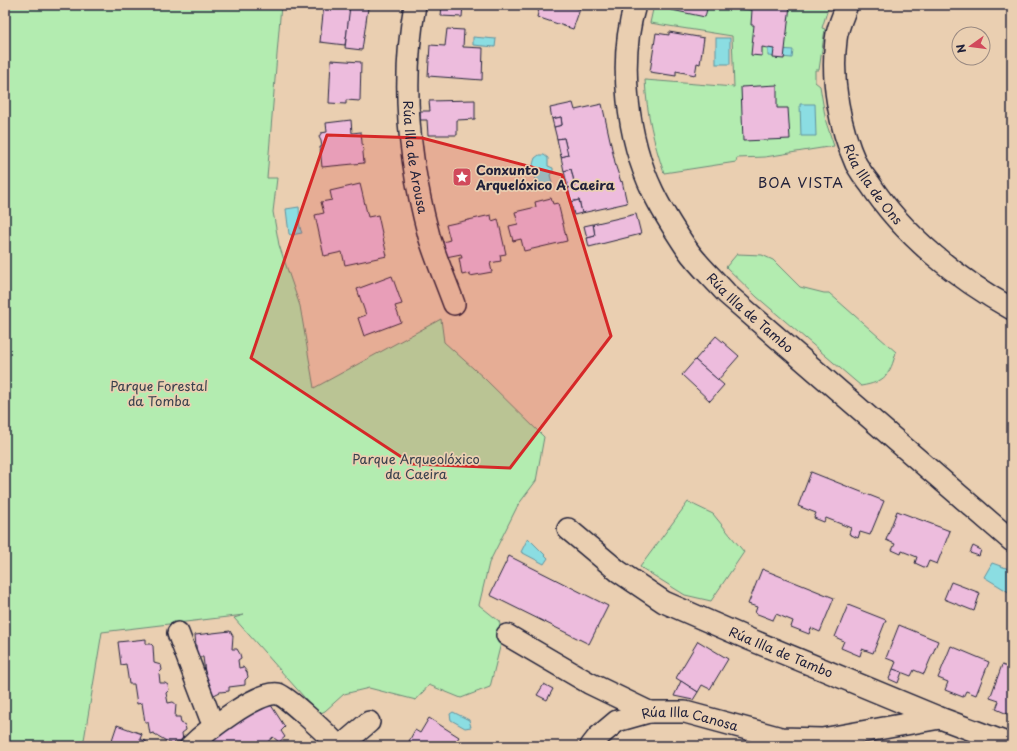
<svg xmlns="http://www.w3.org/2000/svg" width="1017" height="751" font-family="'Playpen Sans',sans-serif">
	<rect width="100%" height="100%" fill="#eacfb1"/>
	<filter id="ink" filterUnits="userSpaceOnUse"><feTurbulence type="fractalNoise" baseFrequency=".025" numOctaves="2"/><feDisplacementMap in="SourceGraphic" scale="8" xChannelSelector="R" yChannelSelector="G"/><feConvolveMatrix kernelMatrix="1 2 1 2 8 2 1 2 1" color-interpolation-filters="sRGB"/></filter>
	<g filter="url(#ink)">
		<g fill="#b3ecb0" stroke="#6a8776">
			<polygon points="5,5 281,5 267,178 277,178 273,212 279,245 300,306 314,388 441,319 444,342 484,378 544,437 536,481 518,505 489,563 479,605 499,621 503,635 490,687 461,698 429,685 416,700 369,688 344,694 325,711 319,714 234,618 244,615 102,632 83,746 5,746"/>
			<path d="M654 5H829L822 28 825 29 819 70H815V82L820 86 826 122 834 146 765 157 737 158 736 162 664 173C653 140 647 115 645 80L734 87 732 36 650 23Z"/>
			<path d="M737 254 762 255 773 260 800 287 824 293H829L896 352C890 375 885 382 861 386L757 297 726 267Z"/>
			<polygon points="688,502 713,514 744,552 711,601 685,595 640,567"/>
		</g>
		<g fill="#8bdde2" stroke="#61929f">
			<polygon points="473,37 496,39 495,47 473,45"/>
			<rect x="716" y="38" width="14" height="26"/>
			<polygon points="768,48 793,50 792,58 768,56"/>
			<polygon points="800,104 815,104 816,136 801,136"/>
			<path d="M539 155H544L548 158V166L553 168V171L550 175 552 183 549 187 544 188C534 180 530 171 535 158Z"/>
			<path d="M299 207C300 216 298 225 302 233L291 235 289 234 286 209Z"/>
			<polygon points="528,538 548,558 544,564 521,552"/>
			<polygon points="992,563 1012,570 1012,594 984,577"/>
			<polygon points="453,712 469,720 471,727 465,728 451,720 450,714"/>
		</g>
		<g fill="#edbcdd" stroke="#22223b">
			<polygon points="324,5 351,5 345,45 320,42"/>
			<polygon points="442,5 463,5 462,17 441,16"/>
			<polygon points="540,5 569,5 580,9 573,29 537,17"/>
			<polygon points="668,5 708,5 705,17 667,9"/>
			<polygon points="743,5 790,5 784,59 773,58 774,49 762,47 762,56 751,55 754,25 751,25 752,10 742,9"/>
			<polygon points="350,6 368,8 362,50 345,48"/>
			<polygon points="447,29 464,30 463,47 483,48 482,80 428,76 430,45 445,46"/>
			<polygon points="669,32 704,38 700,64 697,63 695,75 676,71 676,76 650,72 656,33 669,35"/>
			<polygon points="331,60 361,62 360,101 346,100 346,104 329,103"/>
			<polygon points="777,85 777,108 788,108 790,139 743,141 741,87"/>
			<polygon points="475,100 475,119 457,120 457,135 428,135 427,120 420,120 420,111 430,111 429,101"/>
			<polygon points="573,103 575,110 602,104 616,167 621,182 622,181 627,203 582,213 579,200 571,202 568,188 575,186 571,169 564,171 561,157 568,155 564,138 557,139 554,127 562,125 561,117 552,119 550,108"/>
			<polygon points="561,117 562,125 554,127 552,119"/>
			<polygon points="351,120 352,133 361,132 364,163 322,167 320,147 322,147 321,141 319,137 321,133 327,132 326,123"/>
			<polygon points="564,138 568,155 561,157 557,139"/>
			<polygon points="571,169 575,186 568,188 564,171"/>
			<polygon points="360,184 368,217 378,215 387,256 345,265 342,252 324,256 315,215 324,213 321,202 332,200 330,191"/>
			<polygon points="551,198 553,204 558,203 567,241 524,251 521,239 513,241 509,226 518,224 515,212 536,207 535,202"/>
			<polygon points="579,200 582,213 574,215 571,202"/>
			<polygon points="636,214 641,234 589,247 587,238 595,236 593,224"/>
			<polygon points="491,215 492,221 498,219 506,254 500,255 501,261 490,263 492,272 470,276 470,273 462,275 459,258 462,258 461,254 446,257 443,242 450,240 446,225"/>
			<polygon points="593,224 595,236 587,238 584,226"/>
			<polygon points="392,276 402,304 395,306 401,322 364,336 358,318 366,315 357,289"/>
			<polygon points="716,336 739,356 718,380 695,360"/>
			<polygon points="695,360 724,385 710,401 682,375"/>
			<polygon points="811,472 884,501 870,535 860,532 858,538 849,534 851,528 826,518 824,522 814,518 816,513 798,506"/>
			<polygon points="897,511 950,531 937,564 929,561 926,568 915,563 917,557 902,551 901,554 892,550 895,544 886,540"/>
			<polygon points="973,546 981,550 979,556 970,553"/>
			<polygon points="509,556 608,606 589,644 490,595"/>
			<polygon points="762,569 834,598 820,632 811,628 809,634 791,627 793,621 776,614 773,620 755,613 757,607 748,604"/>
			<polygon points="951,582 980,593 974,611 944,599"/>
			<polygon points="848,605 886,620 873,653 862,649 860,656 841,648 844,641 835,637"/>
			<polygon points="899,625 938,641 924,674 914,670 911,676 893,669 896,662 886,658"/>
			<polygon points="230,631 233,636 232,649 237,649 240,654 241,658 238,660 239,668 243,667 247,672 248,677 245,680 245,685 229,687 229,691 220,692 212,696 207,688 203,657 197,657 195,635"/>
			<polygon points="146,639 146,644 151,644 153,646 154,663 161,665 162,670 159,673 160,683 165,683 168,685 169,690 166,693 168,703 173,702 176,704 175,717 180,717 181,723 185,725 186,730 182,733 183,741 175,742 173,745 153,733 150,734 148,722 145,722 142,703 137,704 134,684 129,684 126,664 121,665 118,642"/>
			<polygon points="698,641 728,659 710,689 702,685 698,692 676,678"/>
			<polygon points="951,646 989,662 976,695 966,691 963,697 945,690 948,682 938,678"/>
			<polygon points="1002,665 1012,669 1012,716 996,709 999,701 990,698"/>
			<polygon points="893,669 902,672 898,683 889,679"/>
			<polygon points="681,681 698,692 693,700 674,696"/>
			<polygon points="544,684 553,689 547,700 537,695"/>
			<polygon points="269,702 285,727 281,731 285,737 279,742 273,737 263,746 204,746 207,742"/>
			<polygon points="429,718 459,737 453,746 410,746 412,743 409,741 415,730 420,733"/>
			<polygon points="117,725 142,734 140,739 146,741 146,746 110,746"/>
		</g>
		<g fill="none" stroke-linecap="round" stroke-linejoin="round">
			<g stroke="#22223b" stroke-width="24">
				<g id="minor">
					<path id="s1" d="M415 5C401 81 409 162 429 236 436 259 446 282 454 304"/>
					<path id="s2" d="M635 5C618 61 627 139 653 192 662 211 675 231 687 249 698 265 714 279 727 294L1012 541"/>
					<path id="s3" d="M847 5C843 16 837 28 836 40 831 81 839 126 856 164 860 171 865 178 870 184 904 236 958 279 1012 309"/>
					<path id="s4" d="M568 529 618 571 664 602 749 639 940 718 1012 745"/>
					<polyline points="178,633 210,717 215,725"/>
					<polyline points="507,635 589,683 649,712"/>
					<path d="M191 746C205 732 259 690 278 694 287 696 330 737 338 746"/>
					<polyline points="341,746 369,722"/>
					<path id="s5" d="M591 746 598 737 617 721 649 712H685L781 738 822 739 940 718"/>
				</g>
			</g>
			<use href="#minor" stroke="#eacfb1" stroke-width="21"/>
		</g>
	</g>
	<path fill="#d62828" fill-opacity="0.2" stroke="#d62828" stroke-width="3" stroke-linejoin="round" d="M327 135 422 138 562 175 611 336 510 468 412 464 251 358Z"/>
	<defs>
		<g id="sight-square" transform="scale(1)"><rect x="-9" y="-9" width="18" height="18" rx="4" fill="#d1495b" stroke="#eacfb1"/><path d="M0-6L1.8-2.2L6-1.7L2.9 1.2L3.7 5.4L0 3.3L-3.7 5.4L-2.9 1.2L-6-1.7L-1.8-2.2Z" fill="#fff"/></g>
	</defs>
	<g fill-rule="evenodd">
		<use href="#sight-square" x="462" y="177"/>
	</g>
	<g text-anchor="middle" stroke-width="3.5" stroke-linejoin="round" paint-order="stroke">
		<g font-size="13" fill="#22223b" stroke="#eacfb1">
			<text dy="5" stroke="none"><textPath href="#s1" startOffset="153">Rúa Illa de Arousa</textPath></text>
			<text dy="5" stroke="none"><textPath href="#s3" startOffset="190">Rúa Illa de Ons</textPath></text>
			<text dy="5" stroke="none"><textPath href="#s2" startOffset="348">Rúa Illa de Tambo</textPath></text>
			<text dy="5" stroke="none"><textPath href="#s4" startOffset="248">Rúa Illa de Tambo</textPath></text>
			<text dy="5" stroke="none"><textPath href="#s5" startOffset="111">Rúa Illa Canosa</textPath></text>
		</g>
		<g font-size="13" font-weight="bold" fill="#22223b" stroke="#eacfb1" text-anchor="start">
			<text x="476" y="175">Conxunto<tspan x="476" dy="15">Arquelóxico A Caeira</tspan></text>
		</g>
		<g font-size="13" fill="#38404d" stroke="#eacfb1">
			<text x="159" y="391">Parque Forestal<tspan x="159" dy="15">da Tomba</tspan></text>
			<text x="416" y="464">Parque Arqueolóxico<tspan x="416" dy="15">da Caeira</tspan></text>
		</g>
		<g font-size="14" letter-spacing="1" fill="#22223b" stroke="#eacfb1">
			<text x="801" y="188">BOA VISTA</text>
		</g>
	</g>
	<rect width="1017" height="751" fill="none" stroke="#eacfb1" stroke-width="20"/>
	<rect x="10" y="10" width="997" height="731" fill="none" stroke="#22223b" stroke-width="1.5" filter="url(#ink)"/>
	<g transform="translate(971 46) rotate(256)"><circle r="19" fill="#eacfb1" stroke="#9a8a82"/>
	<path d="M0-3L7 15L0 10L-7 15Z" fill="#d1495b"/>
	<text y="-6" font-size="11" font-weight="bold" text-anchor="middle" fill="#22223b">N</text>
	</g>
</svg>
